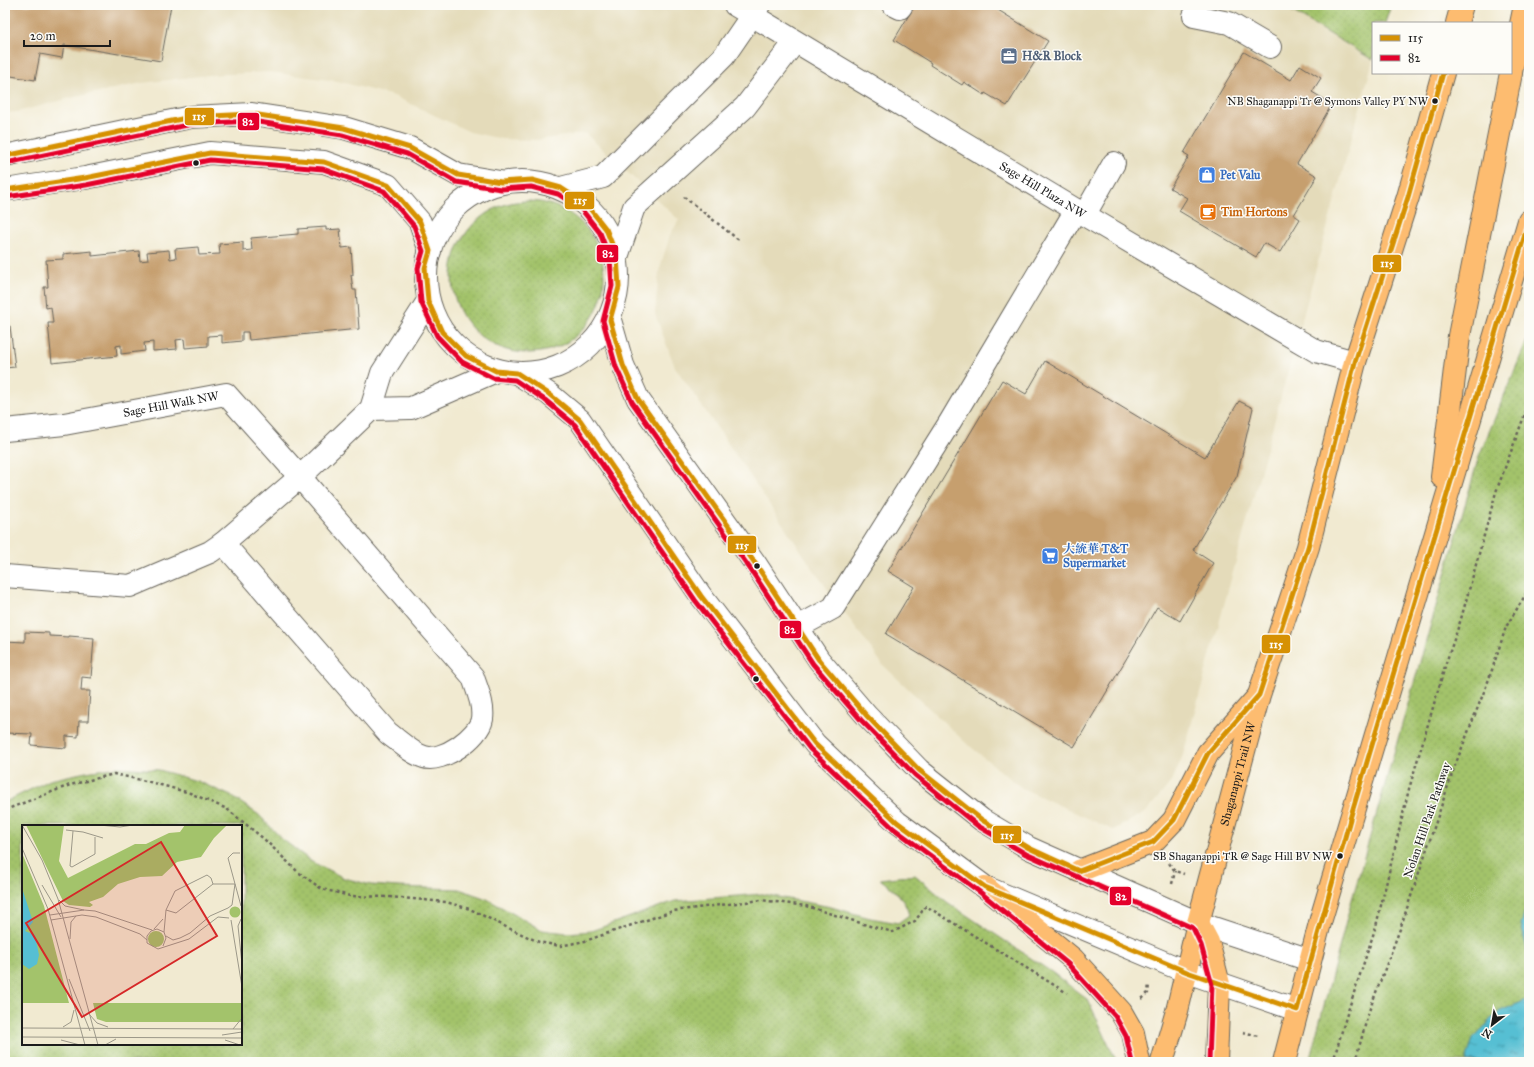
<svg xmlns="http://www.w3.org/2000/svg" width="1534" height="1067" font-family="'IM FELL Great Primer','Noto Serif SC',serif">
	<defs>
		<pattern id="grass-dots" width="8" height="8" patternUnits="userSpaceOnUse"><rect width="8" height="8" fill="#a3c36b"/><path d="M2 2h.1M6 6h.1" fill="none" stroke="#8ca75c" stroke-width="1.8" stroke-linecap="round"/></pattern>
		<pattern id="water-ripples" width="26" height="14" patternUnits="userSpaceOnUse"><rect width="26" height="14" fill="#56bfd3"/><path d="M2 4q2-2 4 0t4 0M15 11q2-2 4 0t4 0" fill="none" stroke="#469aaa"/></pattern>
	</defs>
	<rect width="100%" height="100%" fill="#fdfcf7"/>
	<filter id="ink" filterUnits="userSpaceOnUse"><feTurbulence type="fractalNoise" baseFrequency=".025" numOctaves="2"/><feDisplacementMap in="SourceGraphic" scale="8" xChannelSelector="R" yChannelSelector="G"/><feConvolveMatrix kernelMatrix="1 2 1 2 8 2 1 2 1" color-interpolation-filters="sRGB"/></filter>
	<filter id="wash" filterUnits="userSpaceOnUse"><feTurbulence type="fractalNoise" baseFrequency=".012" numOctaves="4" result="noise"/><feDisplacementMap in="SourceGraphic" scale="16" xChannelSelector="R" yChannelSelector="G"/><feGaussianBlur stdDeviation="0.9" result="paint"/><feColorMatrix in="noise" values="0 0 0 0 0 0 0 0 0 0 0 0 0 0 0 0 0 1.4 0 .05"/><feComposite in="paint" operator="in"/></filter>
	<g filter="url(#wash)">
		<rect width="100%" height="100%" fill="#f1ead1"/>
		<polygon fill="#e4dbba" points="5,5 1282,5 1373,60 1183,755 1172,781 1146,812 1113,830 1022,788 966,743 883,665 818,576 738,458 675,367 655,314 659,271 670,235 679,220 585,133 536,140 502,139 470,132 394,96 337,81 270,72 208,75 142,83 70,98 17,112 5,113"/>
		<g fill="url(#grass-dots)" stroke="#607044" fill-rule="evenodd">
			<polygon points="1282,5 1391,5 1385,23 1373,23 1373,60"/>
			<circle cx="528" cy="277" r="76"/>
			<polygon points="1529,336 1529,1062 1309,1062 1351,903 1479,456"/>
			<path d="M118 767 159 770 197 781 231 796 259 815 282 839 312 862 344 878 371 885 398 887 459 889 487 899 542 930 567 933 591 931 675 901 762 894 831 907 870 918 898 923 909 915C904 896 895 891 880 879L915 875 947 902 1053 973 1088 1000 1117 1062H5V802L50 780 86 772ZM23 826H241V1044H23Z"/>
		</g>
		<g fill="url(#water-ripples)" stroke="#396e78">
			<polygon points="1529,900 1529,952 1527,950 1521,924"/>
			<polygon points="1529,999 1529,1062 1466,1062 1473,1038 1500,1011"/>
		</g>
		<g id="blocks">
			<g fill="#c69f6e">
				<polygon points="5,5 171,5 161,61 64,45 62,58 40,54 35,80 5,75"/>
				<polygon points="915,5 990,5 1048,41 1007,106 985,93 984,95 964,82 962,85 930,65 931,63 894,40"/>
				<polygon points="1244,52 1291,80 1300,65 1321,78 1312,92 1332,104 1297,164 1317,176 1294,215 1300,219 1280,252 1264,243 1256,257 1179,211 1187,198 1170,188 1189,156 1184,153"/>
				<polygon points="326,227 326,230 340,229 342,248 351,247 353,275 351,275 353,290 356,290 359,329 249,340 248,332 242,332 242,341 222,343 222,335 208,336 208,346 185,348 184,339 176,340 177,349 153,351 153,342 144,343 145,351 121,354 121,345 116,346 117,356 52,363 48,323 53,323 51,307 46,308 44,287 48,287 46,260 63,259 63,254 92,251 92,256 139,251 140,261 148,260 147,252 169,250 170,259 176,258 175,249 198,247 199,255 220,254 219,244 243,242 243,251 252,250 251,238 298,234 298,229"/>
				<polygon points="5,298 8,313 5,314"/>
				<polygon points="5,326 10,326 15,367 5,368"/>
				<polygon points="1045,361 1205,457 1239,401 1253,408 1237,476 1193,550 1213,563 1180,621 1157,607 1074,747 886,634 914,587 888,571 1002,380 1026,394"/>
				<polygon points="25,632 49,633 49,636 69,637 69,636 94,638 91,678 82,677 81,691 90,691 88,721 79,721 78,737 66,736 66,748 31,745 32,734 5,733 5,641 25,642"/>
			</g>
		</g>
	</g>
	<g filter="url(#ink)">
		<use href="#blocks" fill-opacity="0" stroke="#67645b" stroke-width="1"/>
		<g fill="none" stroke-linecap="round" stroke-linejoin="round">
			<g stroke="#67645b" stroke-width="24">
				<g id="minor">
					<path id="s1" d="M735 5 1076 210 1316 351 1355 362"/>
					<polyline points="894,5 900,8 902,5"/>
					<polyline points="1194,16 1229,23 1270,47"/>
					<polyline points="5,156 191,117 252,114 344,128 410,148 458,175 500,182"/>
					<circle cx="522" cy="277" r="96"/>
					<polyline points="561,188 603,177 724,56 759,5"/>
					<polyline points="5,190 85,178 210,153 324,162 388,185 420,222 430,251"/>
					<polyline points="1085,214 1114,163"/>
					<polyline points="617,257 634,207 745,107 795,42"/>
					<polyline points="610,320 623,365 638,399 757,566 819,660 866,715 919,770 982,820 1029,848 1198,923 1310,960"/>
					<polyline points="517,373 549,394 580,420 701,596 815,744 897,822 985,887 1187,972 1297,1010"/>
					<polyline points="371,409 411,408 496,371"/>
					<path id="s2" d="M5 430 64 424 226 394 300 477 473 677C477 690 484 704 482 719 479 737 442 763 424 757 411 753 399 741 388 733L223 543"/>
					<polyline points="5,576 130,586 210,552 223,543 300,477 371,409 382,373 428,301"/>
					<polyline points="798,627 833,608 950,422 1076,210"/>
				</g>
			</g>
			<g stroke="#67645b" stroke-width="24">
				<g id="major">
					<polyline points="1457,23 1462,5"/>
					<polyline points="1511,72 1525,5"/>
					<polyline points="1442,477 1459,336 1511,73"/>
					<polyline points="1079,871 1153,842 1174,820 1208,753 1256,699"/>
					<polyline points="985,887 1073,959 1121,1012 1133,1033 1139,1062"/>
					<polyline points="1198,923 1208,942 1219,984 1216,1062"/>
					<path id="s3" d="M1162 1062 1177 1011 1198 923 1259 695 1308 547 1355 362 1408 197 1443 73"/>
					<polyline points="1284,1062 1321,919 1529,221"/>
				</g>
			</g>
			<g stroke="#67645b" stroke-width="2.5" stroke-dasharray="3 3" stroke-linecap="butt">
				<polyline points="684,197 740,241"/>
				<polyline points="5,810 70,785 114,774 150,782 190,793 227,809 264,839 298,872 322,889 350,896 390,897 446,902 470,909 506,927 539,942 560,946 585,941 673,911 761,900 806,906 870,926 893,932 915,921 926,906 1067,993"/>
				<polyline points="1169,863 1175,871 1184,874"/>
				<polyline points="1172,884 1175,871"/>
				<polyline points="1142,999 1148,993 1149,984"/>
				<polyline points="1243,1032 1258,1036"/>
				<polyline points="1333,1062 1346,1017 1376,926 1409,789 1446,663 1461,619 1496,492 1529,403"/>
				<polyline points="1355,1062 1369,1011 1400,929 1454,768 1489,679 1506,627 1529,589"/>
			</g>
			<use href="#minor" stroke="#fff" stroke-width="22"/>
			<use href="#major" stroke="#fdbc70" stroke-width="22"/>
			<g stroke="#fdfcf7" stroke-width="8">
				<g id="bus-1">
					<polyline points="5,156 191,117 252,114 344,128 410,148 458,175 501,182 532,180 561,188 587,205 606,229 617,257 619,287 610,320 623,365 638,399 757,566 819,660 866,715 919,770 982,820 1029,848 1079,871 1153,842 1174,820 1208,753 1259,695 1308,547 1355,362 1408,197 1443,73"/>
					<polyline points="5,190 85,178 210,153 324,162 388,185 420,222 430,251 425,268 428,301 442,332 466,356 496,371 517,373 549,394 580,420 701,596 815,744 897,822 985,887 1187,972 1297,1010 1352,812 1529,221"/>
				</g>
			</g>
			<g stroke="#fdfcf7" stroke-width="8">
				<g id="bus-2">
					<polyline points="6,163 192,124 252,121 342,135 407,154 456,182 501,189 531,187 558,194 582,210 600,233 610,259 612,286 603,321 616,367 632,402 751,570 813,664 861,720 915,775 978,826 1026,854 1193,928 1201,945 1212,985 1209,1062"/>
					<polyline points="6,197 86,185 210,160 323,169 384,191 414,226 423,251 418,268 421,302 437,336 462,362 493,378 515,380 545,400 575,425 695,600 810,749 893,828 981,893 1068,964 1115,1016 1126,1036 1132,1062"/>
				</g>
			</g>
			<use href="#bus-1" stroke="#d69104" stroke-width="5"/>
			<use href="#bus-2" stroke="#e4002b" stroke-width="5"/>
		</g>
	</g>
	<defs>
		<g id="office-square" transform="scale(0.9)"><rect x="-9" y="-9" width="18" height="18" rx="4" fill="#5c6f8a" stroke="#fdfcf7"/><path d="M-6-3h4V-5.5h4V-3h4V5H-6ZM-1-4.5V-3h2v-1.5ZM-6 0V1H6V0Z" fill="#fff"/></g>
		<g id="shop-square" transform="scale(0.9)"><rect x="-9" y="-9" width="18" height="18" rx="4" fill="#3f7fe0" stroke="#fdfcf7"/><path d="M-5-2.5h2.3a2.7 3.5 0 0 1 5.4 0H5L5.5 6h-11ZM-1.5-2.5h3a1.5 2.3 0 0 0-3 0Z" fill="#fff"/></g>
		<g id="cafe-square" transform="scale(0.9)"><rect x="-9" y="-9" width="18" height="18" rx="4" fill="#e8710a" stroke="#fdfcf7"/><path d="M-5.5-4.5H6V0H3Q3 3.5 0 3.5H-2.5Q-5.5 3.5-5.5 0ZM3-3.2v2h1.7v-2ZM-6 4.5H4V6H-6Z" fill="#fff"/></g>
		<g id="supermarket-square" transform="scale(0.9)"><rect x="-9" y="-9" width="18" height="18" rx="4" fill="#3f7fe0" stroke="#fdfcf7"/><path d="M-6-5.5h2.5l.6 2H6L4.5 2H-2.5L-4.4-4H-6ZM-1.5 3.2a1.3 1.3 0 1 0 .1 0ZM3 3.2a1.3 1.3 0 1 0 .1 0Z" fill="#fff"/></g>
	</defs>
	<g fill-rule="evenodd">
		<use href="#office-square" x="1009" y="56"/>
		<use href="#shop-square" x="1207" y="175"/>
		<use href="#cafe-square" x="1208" y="212"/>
		<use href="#supermarket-square" x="1050" y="556"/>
	</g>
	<g fill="#1c1c1c" stroke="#fdfcf7" stroke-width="1.5">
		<circle cx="1435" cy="101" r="3.5"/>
		<circle cx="196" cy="163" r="3.5"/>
		<circle cx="757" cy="566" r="3.5"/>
		<circle cx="756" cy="679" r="3.5"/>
		<circle cx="1340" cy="856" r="3.5"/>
	</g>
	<g text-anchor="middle" stroke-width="3" stroke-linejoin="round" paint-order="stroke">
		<g font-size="11" fill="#1c1c1c" stroke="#fdfcf7" text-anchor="end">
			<text x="1428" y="105">NB Shaganappi Tr @ Symons Valley PY NW</text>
			<text x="1332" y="860">SB Shaganappi TR @ Sage Hill BV NW</text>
		</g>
		<g font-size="12" font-weight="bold" fill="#4e5e75" stroke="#fdfcf7" text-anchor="start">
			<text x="1022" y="60">H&amp;R Block</text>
		</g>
		<g font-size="12" font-weight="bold" fill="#366cbe" stroke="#fdfcf7" text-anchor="start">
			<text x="1220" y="179">Pet Valu</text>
			<text x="1063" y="553">大統華 T&amp;T<tspan x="1063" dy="14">Supermarket</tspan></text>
		</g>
		<g font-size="12" fill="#1c1c1c" stroke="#fdfcf7">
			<text dy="4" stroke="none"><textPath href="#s1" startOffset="359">Sage Hill Plaza NW</textPath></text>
			<text dy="4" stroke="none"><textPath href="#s2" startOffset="168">Sage Hill Walk NW</textPath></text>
			<text dy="4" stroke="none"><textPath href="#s3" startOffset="298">Shaganappi Trail NW</textPath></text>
			<text transform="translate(1427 820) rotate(-71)" y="4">Nolan Hill Park Pathway</text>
		</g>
		<g font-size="12" font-weight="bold" fill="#c56008" stroke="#fdfcf7" text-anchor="start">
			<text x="1221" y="216">Tim Hortons</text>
		</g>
	</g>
	<g transform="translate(22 825)">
		<rect width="220" height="220" fill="#f1ead1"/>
		<path d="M4 0H42L37 36 46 53 113 19H124L147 8 158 7 163 0H205L192 13 179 32 155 37 140 51 118 52 96 59 81 72 67 77 71 80 68 82 47 80 41 76ZM0 28 22 81 47 178H0ZM207.5 87a5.5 5.5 0 1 1 11 0a5.5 5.5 0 1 1-11 0ZM126 114a8 8 0 1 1 16 0a8 8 0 1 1-16 0ZM71 178H220V197H84L75 194Z" fill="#a3c36b"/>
		<path d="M0 63 11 97 3 106 13 110 17 130 15 139 7 144 0 139Z" fill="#56bfd3"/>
		<path fill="none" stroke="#9c9889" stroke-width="1" d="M0 0 20 35 36 74 76 220M77 0 98 2 111 0M44 5 61 7 81 13M51 6 48 41 50 42 73 29V12M0 23 26 84 63 220M218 28H211L206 33 219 81M191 59H213M20 60 39 92M37 75 43 81 62 85M28 90 62 85 73 86 130 105M219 94 216 101 220 139M29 95 60 90 74 92 118 109 125 115M209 95 220 162M132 104 141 94M142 107 144 85 153 66 185 50 189 53 191 59 154 88 144 85M144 111 151 115 158 113 168 108 188 91 206 83 210 80 213 59M48 114 49 97 54 91M141 121 144 113 142 107 135 104 129 106 125 111V118L136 124 167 114 196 92 207 93M47 154 68 206M67 189 75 198 86 202M41 202 49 197 52 185M0 203 220 204M211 204 220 193M200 210 220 207M0 212 220 213M39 215 58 220M203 215 218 220M83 220 94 214"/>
		<path fill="#d62828" fill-opacity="0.15" stroke="#d62828" stroke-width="2" d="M139 17 195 111 60 192 4 98Z"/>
		<rect width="220" height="220" fill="none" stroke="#1c1c1c" stroke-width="2"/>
	</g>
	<g stroke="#fdfcf7" stroke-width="1.5">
		<rect x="184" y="107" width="31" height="19" rx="4" fill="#d69104"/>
		<rect x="237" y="112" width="23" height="19" rx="4" fill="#e4002b"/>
		<rect x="564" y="191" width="31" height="19" rx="4" fill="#d69104"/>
		<rect x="596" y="244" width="23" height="19" rx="4" fill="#e4002b"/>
		<rect x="1372" y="254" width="30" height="19" rx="4" fill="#d69104"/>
		<rect x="727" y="535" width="30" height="19" rx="4" fill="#d69104"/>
		<rect x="779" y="620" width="23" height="19" rx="4" fill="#e4002b"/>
		<rect x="1261" y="634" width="30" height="20" rx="4" fill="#d69104"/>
		<rect x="992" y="825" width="30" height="19" rx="4" fill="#d69104"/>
		<rect x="1109" y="886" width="23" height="20" rx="4" fill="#e4002b"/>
	</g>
	<g font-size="11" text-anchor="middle" font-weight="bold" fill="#fff">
		<text x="199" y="120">115</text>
		<text x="248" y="125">82</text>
		<text x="580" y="204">115</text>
		<text x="608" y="257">82</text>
		<text x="1387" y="267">115</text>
		<text x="742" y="549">115</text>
		<text x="790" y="633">82</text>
		<text x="1276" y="648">115</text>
		<text x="1007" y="839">115</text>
		<text x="1121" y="900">82</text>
	</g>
	<rect width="1534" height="1067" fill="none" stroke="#fdfcf7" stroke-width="20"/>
	<rect x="1372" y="22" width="140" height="52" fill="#fdfcf7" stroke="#a3a29f"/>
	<rect x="1380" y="35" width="20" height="6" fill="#d69104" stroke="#a3a29f"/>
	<text x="1408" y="42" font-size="12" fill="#1c1c1c">115</text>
	<rect x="1380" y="55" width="20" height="6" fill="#e4002b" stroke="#a3a29f"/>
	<text x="1408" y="62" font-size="12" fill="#1c1c1c">82</text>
	<g transform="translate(1492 1025) rotate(211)" stroke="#fdfcf7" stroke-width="3" paint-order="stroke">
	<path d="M0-3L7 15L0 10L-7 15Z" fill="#1c1c1c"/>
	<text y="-6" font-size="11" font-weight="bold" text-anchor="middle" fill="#1c1c1c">N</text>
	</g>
	<path d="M24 40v6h86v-6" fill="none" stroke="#1c1c1c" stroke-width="2"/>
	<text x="30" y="40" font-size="12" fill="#1c1c1c" stroke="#fdfcf7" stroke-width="3" paint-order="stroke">20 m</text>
</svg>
